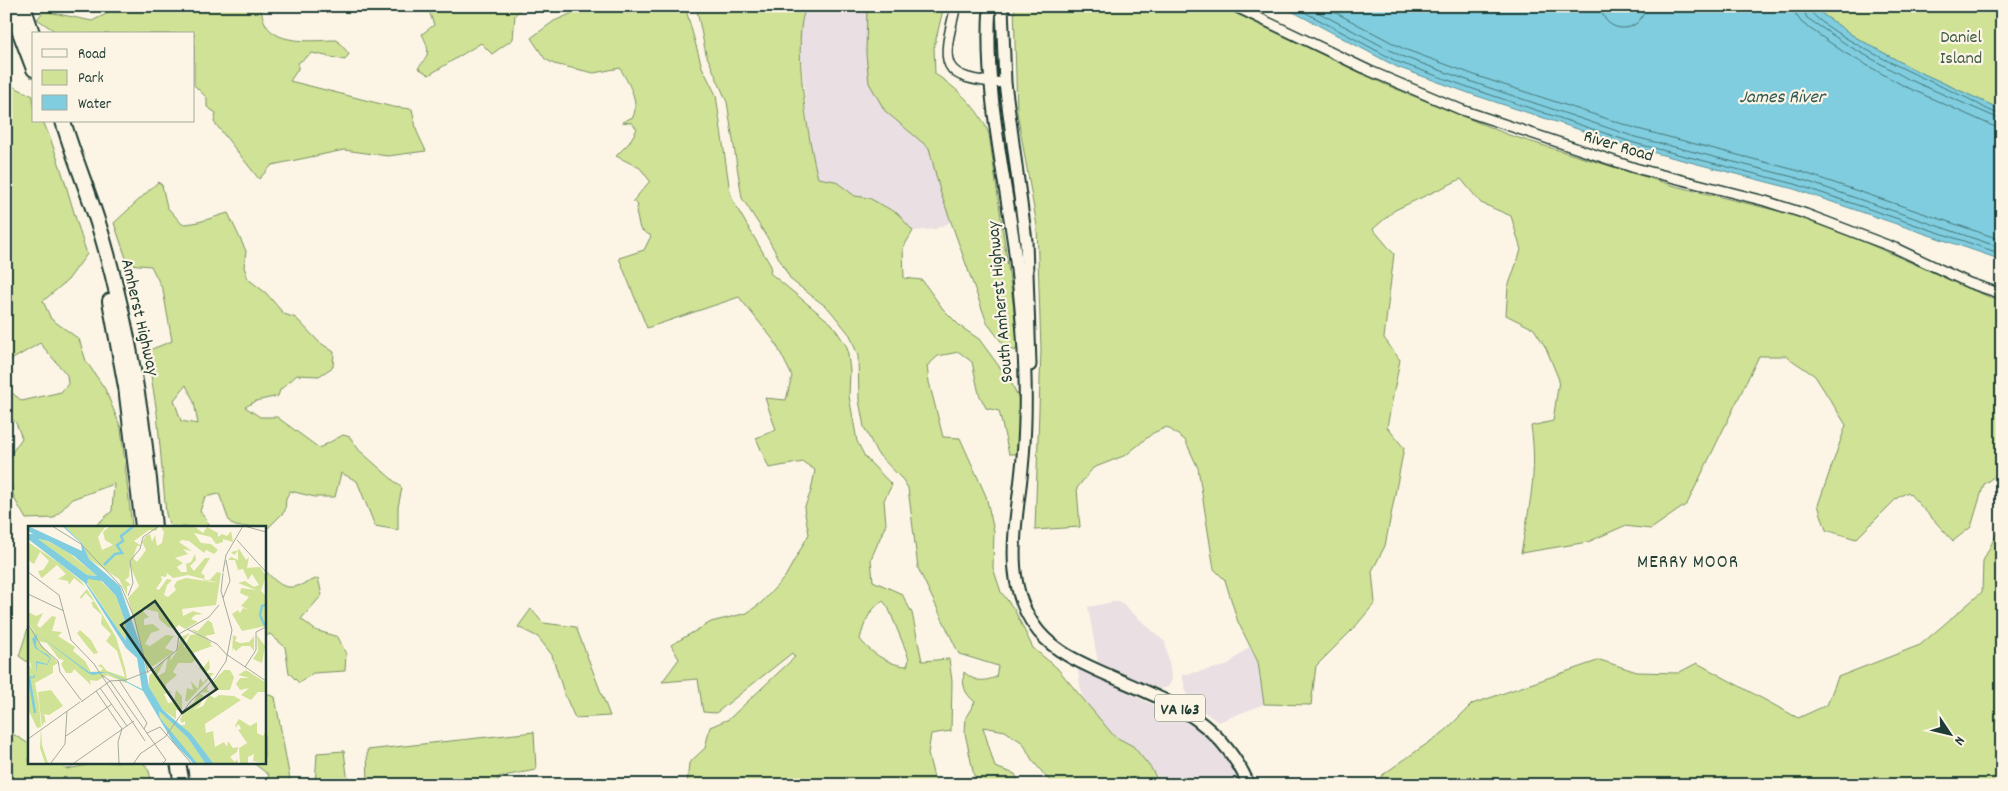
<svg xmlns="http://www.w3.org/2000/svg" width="2008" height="791" font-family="Dekko,sans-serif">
	<rect width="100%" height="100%" fill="#fcf5e5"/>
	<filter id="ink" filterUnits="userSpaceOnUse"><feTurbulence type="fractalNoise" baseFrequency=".02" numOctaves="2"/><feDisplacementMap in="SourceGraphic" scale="10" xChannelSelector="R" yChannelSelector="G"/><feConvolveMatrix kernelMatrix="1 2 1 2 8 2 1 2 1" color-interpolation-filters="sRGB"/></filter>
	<g filter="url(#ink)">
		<g fill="#eadfe2">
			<polygon points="807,6 867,6 868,25 885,111 929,148 951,222 935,229 913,231 897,212 869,198 855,196 835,181 818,178 811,154 799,38 804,12"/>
			<polygon points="1119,601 1165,642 1172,680 1168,687 1159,689 1098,663 1088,607"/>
			<polygon points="1249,647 1258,662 1264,704 1218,722 1188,700 1182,675 1226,666"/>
			<polygon points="1077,667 1187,722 1203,733 1220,749 1235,770 1241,785 1160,783 1151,768 1133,746 1114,736 1097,718 1082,696"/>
		</g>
		<g fill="#d0e296" stroke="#789065" fill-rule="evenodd">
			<path d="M92 6H259C262 12 263 20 266 25 279 46 316 40 337 40L349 54 345 60 312 53 298 63V69L290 81 393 107 412 109 417 132 426 151 388 156 344 150 272 165 259 179 214 122 216 113 207 107V98L194 85V34H59L37 19 44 11 92 21 108 13Z"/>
			<path d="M442 6 443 12 455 10 458 6H524L515 15 513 39 492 54 481 43 429 75 418 68C430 55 430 50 422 34L434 25 428 8Z"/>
			<path d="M589 6H685L702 67 716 95 730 192 734 203 771 266 770 273 832 324 847 347 850 371 849 396 857 441 865 457 892 485 884 500 886 524 871 559 873 581 902 594 912 613 922 661 949 659 952 681 951 731 931 734 928 754 936 785H687L689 763 705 748 710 727 729 719 795 657 792 653 716 713 703 712 698 679 662 682 679 659 671 645 711 622 747 613 761 603 785 577 809 534 804 509 811 491 815 470 803 462 769 468 756 438 776 430 765 398 786 400 792 376 775 342 739 297 647 328 619 258 644 250 651 236 640 229 636 212 638 205 633 201 650 181 640 168 616 156 629 143 637 129 632 123 622 122 633 117C640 100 628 83 620 68L594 73 554 64 545 59 531 38 554 21ZM883 601 888 607 907 653 909 660 907 666C891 666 869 652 860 639 864 624 869 609 883 601Z"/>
			<path d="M696 6H807C790 32 809 146 818 178L835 181 855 196 869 198 897 213 913 231 903 248 904 278 922 280 943 309 961 327 979 339 1012 384 1021 403 1020 454H1009L999 411 986 408 979 394 972 362 959 352 938 356 927 366 929 382 943 437 960 438 986 496 994 531 993 568 1001 592 1014 609 1033 648 1057 668 1114 736 1133 746 1151 768 1159 783 1163 785H1053L1032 760 1023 743 1005 731 983 727 995 767 1015 774 1020 785H976L965 733 966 717 975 702C964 693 962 685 964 672 975 682 983 682 996 677L998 666 959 654 918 568 908 488 903 480 877 453 864 427 859 400 858 356 850 335 829 309 791 280 767 237 742 198 727 102 706 54Z"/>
			<path d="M867 6H944L934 47 935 74C958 89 979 108 989 134L1014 309 1018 345 1015 351 1003 344 987 323 940 191 929 148 885 111 869 83 866 54Z"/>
			<path d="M1014 6H1220L1384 84 1509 135 1675 186 1795 215 1844 233 1996 300 1998 311 2002 313V471L1984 484 1971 527 1953 541 1908 492 1897 498 1856 539 1826 530 1818 505 1846 425 1815 376 1786 356H1759L1687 504 1651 529 1624 526 1588 542 1521 553C1529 508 1538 472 1531 426L1553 421 1559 380 1546 348 1534 329 1506 315 1508 287 1521 250 1511 216 1481 203 1461 179 1395 210 1373 229 1394 254 1384 338 1400 360 1387 427 1404 448 1385 546 1372 571 1375 603 1354 628 1316 666 1311 705 1264 704 1258 662 1238 622 1225 580 1214 569 1198 468 1185 440 1167 427 1153 433 1126 455 1093 468 1077 488 1080 527 1035 530 1041 350 1037 226 1017 112Z"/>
			<polygon points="1811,6 2002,6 2002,110 1913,69 1855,37"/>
			<path d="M6 83 33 96 34 121H43C62 164 72 210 87 254L68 280 43 301 51 319 79 339 86 361 105 389 121 428 132 527H94L112 511 114 484 72 499 54 518 26 519 14 498 6 461 22 438 16 423 6 413V382L11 392 22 401 61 392 68 384 67 375 40 343 6 363Z"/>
			<path d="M158 182 162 185 167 207 182 224C198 224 213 217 228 213L246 251 244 267 248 279 266 293 284 314 296 318 319 342 334 352 333 367 319 376 297 375 280 390 278 396 256 401 245 407 260 417H277L319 448 343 435 350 437 359 450 402 488 398 507V530L375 526 357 481 341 473 335 497H315L290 491 286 498 285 511 264 532V527C222 527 234 529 219 494L205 497 200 511 211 527H170L166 514 157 413 147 351 172 341 163 290 151 266 128 264 114 223ZM186 385 194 402 198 424 181 421 174 400Z"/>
			<polygon points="1998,531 2002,531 2002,785 1381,785 1381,776 1445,731 1472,704 1600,660 1637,672 1678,673 1697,663 1798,718 1827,705 1838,677 1920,645 1982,592 1983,561"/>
			<path d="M264 569C285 593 290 590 318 578L322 595 301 619 315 630 338 637 346 654 345 671 313 673 299 683 289 673 285 647 270 634 264 637Z"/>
			<polygon points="531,609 543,623 576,627 610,716 575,718 564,693 552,655 538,637 518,627"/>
			<polygon points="29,625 29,663 19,656"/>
			<polygon points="264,693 275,697 291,785 264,785 269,775 252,762 264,762"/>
			<polygon points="534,732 536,770 498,777 498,785 366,785 368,783 367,750"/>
			<polygon points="13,734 29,744 29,762 56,762 67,769 103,762 143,762 149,771 152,785 6,785 6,738"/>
			<polygon points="344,751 347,775 352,785 315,785 317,753"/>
		</g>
		<polygon fill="#80cddf" stroke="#59939b" points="1282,6 1617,6 1624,10 1626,6 1811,6 1855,37 1913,69 2002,110 2002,260 1794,189 1632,147 1474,95 1397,67"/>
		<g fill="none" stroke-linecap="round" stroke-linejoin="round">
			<g stroke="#467778" stroke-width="1">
				<polyline points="1293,6 1398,62 1476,90 1634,143 1795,184 2002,254"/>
				<polyline points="1306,6 1401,56 1478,84 1635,137 1797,178 2002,248"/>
				<polyline points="1323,6 1404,49 1480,77 1638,129 1799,171 2002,240"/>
				<path d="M1601 6C1602 35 1643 36 1645 6"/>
				<polyline points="1795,6 1796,15 1802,23 1845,53 1904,86 1993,126 2002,128"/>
				<polyline points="1802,6 1807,18 1849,46 1908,79 2002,120"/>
				<path d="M1808 6C1811 29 1942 87 1967 98 1978 103 1990 113 2002 114"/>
			</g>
			<g stroke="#1f3d34" stroke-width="12">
				<g id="tertiary">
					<path d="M956 6C941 65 938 79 1005 83"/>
					<polyline points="1234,6 1370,71 1462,110 1635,168 1765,201 1806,214 1895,248 1969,283 2002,294"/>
				</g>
			</g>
			<g stroke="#1f3d34" stroke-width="15">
				<g id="primary">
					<path d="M990 6C984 86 1003 166 1014 245 1023 314 1029 387 1023 457 1019 516 998 582 1039 632 1055 651 1077 661 1099 671 1163 700 1218 715 1249 785"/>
					<polyline points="1002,6 1005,83 1026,241 1030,365"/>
				</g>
			</g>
			<g stroke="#1f3d34" stroke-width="18">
				<g id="motorway">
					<polyline points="10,6 34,69"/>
					<polyline points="23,6 34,39"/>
					<path d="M63 121C75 162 93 202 104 243 131 337 145 431 154 527"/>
					<polyline points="110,301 126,387 143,527"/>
					<polyline points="178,762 182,785"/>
				</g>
			</g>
			<use href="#tertiary" stroke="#fcf5e5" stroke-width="9"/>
			<use href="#primary" stroke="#fcf5e5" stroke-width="11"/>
			<use href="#motorway" stroke="#fcf5e5" stroke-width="14"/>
		</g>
	</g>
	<g text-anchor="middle" stroke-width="4.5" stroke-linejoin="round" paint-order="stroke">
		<rect fill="#fcf5e5" stroke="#617469" stroke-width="1" x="1155" y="694.5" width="50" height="27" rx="4"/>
		<g font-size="16" font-weight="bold" fill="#1f3d34">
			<text x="1180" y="714">VA 163</text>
		</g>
		<g font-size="18" fill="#425e48" stroke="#fcf5e5">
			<text x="1961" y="42">Daniel<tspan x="1961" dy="21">Island</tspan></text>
		</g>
		<g font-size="18" fill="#1f3d34" stroke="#fcf5e5">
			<text transform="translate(1619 145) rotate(17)" y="6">River Road</text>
			<text transform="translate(999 302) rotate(-95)" y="6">South Amherst Highway</text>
			<text transform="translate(141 317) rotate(77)" y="6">Amherst Highway</text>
		</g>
		<g font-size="19" font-style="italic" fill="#325a56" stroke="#fcf5e5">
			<text x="1782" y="102">James River</text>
		</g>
		<g font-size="19" letter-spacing="1" fill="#1f3d34" stroke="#fcf5e5">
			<text x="1688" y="567">MERRY MOOR</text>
		</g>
	</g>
	<g transform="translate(28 526)">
		<rect width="238" height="238" fill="#fcf5e5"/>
		<path d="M36 0H78L70 11 74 24 85 19 77 14 75 6 82 0H131L128 5 121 4 106 15 113 20H109L105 32 109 36 118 24 114 16 118 10 122 8 124 16 127 9 129 20 134 17 136 6 132 0H166L175 7 179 1 190 7V11L194 8 199 10 203 5 205 16 195 13V16L188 18 183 11 166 7 173 17 183 18 190 24 186 28 178 24 176 27 161 15 154 14 151 16 164 25 155 23 160 28 147 32 155 37 149 41 153 46H159L158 38 163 36 167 28 168 34 162 40 166 45 177 32H182L173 47 177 50 175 54 181 55 189 46 193 47 188 79 154 83 155 90 165 85 175 88 167 89 163 93 170 96 157 103 151 99 146 103 140 101 131 93 130 86 112 82 121 91 116 93V99L125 98 132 104 123 107 117 118 122 120 138 109 146 110 137 122 146 126 119 144 100 72 111 60 102 40 101 51 97 54 103 59 99 60V69L91 53 61 33 54 17ZM139 47 145 52 160 49 191 57 158 52 149 55 146 60 148 64 140 71 136 69 139 59 144 54 139 53 131 64 128 63 134 54 133 50 138 51ZM9 13 19 15 41 27 69 50 59 49ZM0 16 31 37 53 55 57 61 46 52 41 59 40 55 30 53 38 48 29 39 14 52 12 50 10 45 15 44 21 35 12 26 6 38 0 34ZM210 21 218 34 221 31 219 42 232 41 238 50 233 65 237 69 238 100 214 105 204 88 210 84 212 87 215 82 221 84 213 80 221 71 212 67 213 62 228 64 210 57 217 55 226 61 231 59 224 48 220 54 215 43 210 44 207 34H200L203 31 210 34V25L206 29 203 26 211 24ZM60 52 72 54 88 70 97 95 98 115 59 57ZM59 63 88 111 97 142 99 153 98 157 79 149 69 155 62 154 63 159 46 143 44 147H38L33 138 36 134 31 133 19 117 10 115 30 137 25 140V147L7 157 11 178 13 201 14 219 20 237H17L12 222 13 201 9 202 0 183V137L4 143 0 130V99L7 106 0 97V86L8 90 15 87 9 99 12 102 24 90 28 91 24 105 34 106 30 110 47 121 45 125 57 135 63 146 73 145 75 142 70 140 73 138 79 145 97 151 89 125 78 115 83 108 73 98 74 89 65 81 63 76H66L58 67 53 73 52 71ZM180 94 184 97 187 108 177 110 182 114 174 111 183 116 181 119 183 117V121L187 119 165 127 168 133 164 137H150L145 146 149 149 138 158V164L144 166 136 168 140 177 146 176 148 164 154 170V185L148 184V193L135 184 121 161V150L138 132 128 151 137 146 140 131 143 129 142 135 149 125 153 111 162 107 156 115V122L162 109 170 108 162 103 170 105ZM52 104 63 114 70 127 66 128 59 120 49 107ZM205 109 209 111 207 115 212 117 221 116 226 110V125L222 120H214L208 125 205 122 204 126ZM229 109 237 120 234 137 225 133 230 125ZM181 134 182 142 178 147H186L160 175H157L159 162 165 164 163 155 170 163 172 152 175 157 180 151 170 141H176ZM196 144H202L206 151 202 164H186L183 158ZM218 144 237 156V166H230L223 174 213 169 221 162 212 164 208 158 212 152H221L210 149ZM180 160 179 164 182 166 172 167 176 170 172 179 165 184 175 180 181 169 187 172 191 169 206 170 213 174 177 198 178 207 185 205 187 221 196 216 199 221 200 215 205 222 210 221 209 226 202 231 207 236 209 233 210 237H185L153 199H157V195L154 197 152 194 157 183 166 176 169 169ZM23 164 35 180 21 189 16 188 18 197 16 196 14 201 10 166ZM131 185 160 212 177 237H169L153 219 132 192ZM211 193 222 200 229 196V207L235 210 237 206V237L225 235 226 228 220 231V237H212L211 222 219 217 210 204 213 203 212 200 209 198V202L207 199Z" fill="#d0e296" fill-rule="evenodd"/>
		<path d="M0 0 54 25 53 17 34 0H36L54 17 61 33 92 60 114 124 121 161 135 184 163 208 185 237H177L160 212 131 185 132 192 169 237H165L145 216 115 165 79 146 65 149 60 147 9 108 8 120 11 124 20 129 23 132 19 139 9 137 8 148 6 152H3L0 149 4 151 8 148V135L19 138 22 132 7 122 4 113 9 108 61 146H80L114 163 109 132 98 122 57 57 0 13V8H5L0 5ZM10 13 20 15 46 30 69 50 59 49ZM60 53 74 55 88 70 97 95 98 115 59 58Z" fill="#80cddf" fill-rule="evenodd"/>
		<path fill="none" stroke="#80cddf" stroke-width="2.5" d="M76 39 87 28 94 27 89 19 95 15 93 10 106 0M237 100 232 89 234 80 238 79M1 151 7 187"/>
		<path fill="none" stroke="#a4ab9e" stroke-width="1" d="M24 0 53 18 93 60 106 91 120 147M216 0 238 6M209 14 238 46M0 46 31 69 43 114 66 138 117 215M195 46 198 29 215 0M0 68 36 85M100 70 105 57 102 35 112 23 115 11 131 0M195 72 202 55 198 34M0 98 14 121 30 135 32 146 53 174M159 103 189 118 198 128M198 128 238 155M217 141 228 124V106L238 101M74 149 82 155 138 234 135 237M91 154 119 197 116 203M72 162 99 200M68 165 94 203M55 174 53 176 82 155 98 154 126 143 149 124 151 108 181 91 191 79M119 207 132 201 163 237M38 210 84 178M0 213 52 176M23 237 37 218 39 185M46 237 106 195M91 237 90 216 94 203M106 237 112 228 137 211 162 176 187 152 198 135 204 104 193 65 195 47"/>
		<path fill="#1f3d34" fill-opacity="0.15" stroke="#1f3d34" stroke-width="2.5" d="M127 75 189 163 154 187 93 99Z"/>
		<rect width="238" height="238" fill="none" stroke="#1f3d34" stroke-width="2.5"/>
	</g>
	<rect width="2008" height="791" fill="none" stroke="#fcf5e5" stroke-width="25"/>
	<rect x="12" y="12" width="1983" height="766" fill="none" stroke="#1f3d34" stroke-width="2" filter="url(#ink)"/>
	<rect x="32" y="32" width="162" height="90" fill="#fcf5e5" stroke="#a4ab9e"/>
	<rect x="42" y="49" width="25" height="8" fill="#fcf5e5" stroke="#a4ab9e"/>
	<text x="78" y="58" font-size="15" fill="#1f3d34">Road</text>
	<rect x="42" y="70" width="25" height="15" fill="#d0e296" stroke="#a4ab9e"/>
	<text x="78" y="82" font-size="15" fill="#1f3d34">Park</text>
	<rect x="42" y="95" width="25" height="15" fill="#80cddf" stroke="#a4ab9e"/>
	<text x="78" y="108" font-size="15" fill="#1f3d34">Water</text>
	<g transform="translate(1950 734) rotate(125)" stroke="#fcf5e5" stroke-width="4" paint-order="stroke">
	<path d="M0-4L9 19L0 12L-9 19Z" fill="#1f3d34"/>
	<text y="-8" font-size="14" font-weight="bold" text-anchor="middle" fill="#1f3d34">N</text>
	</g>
</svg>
